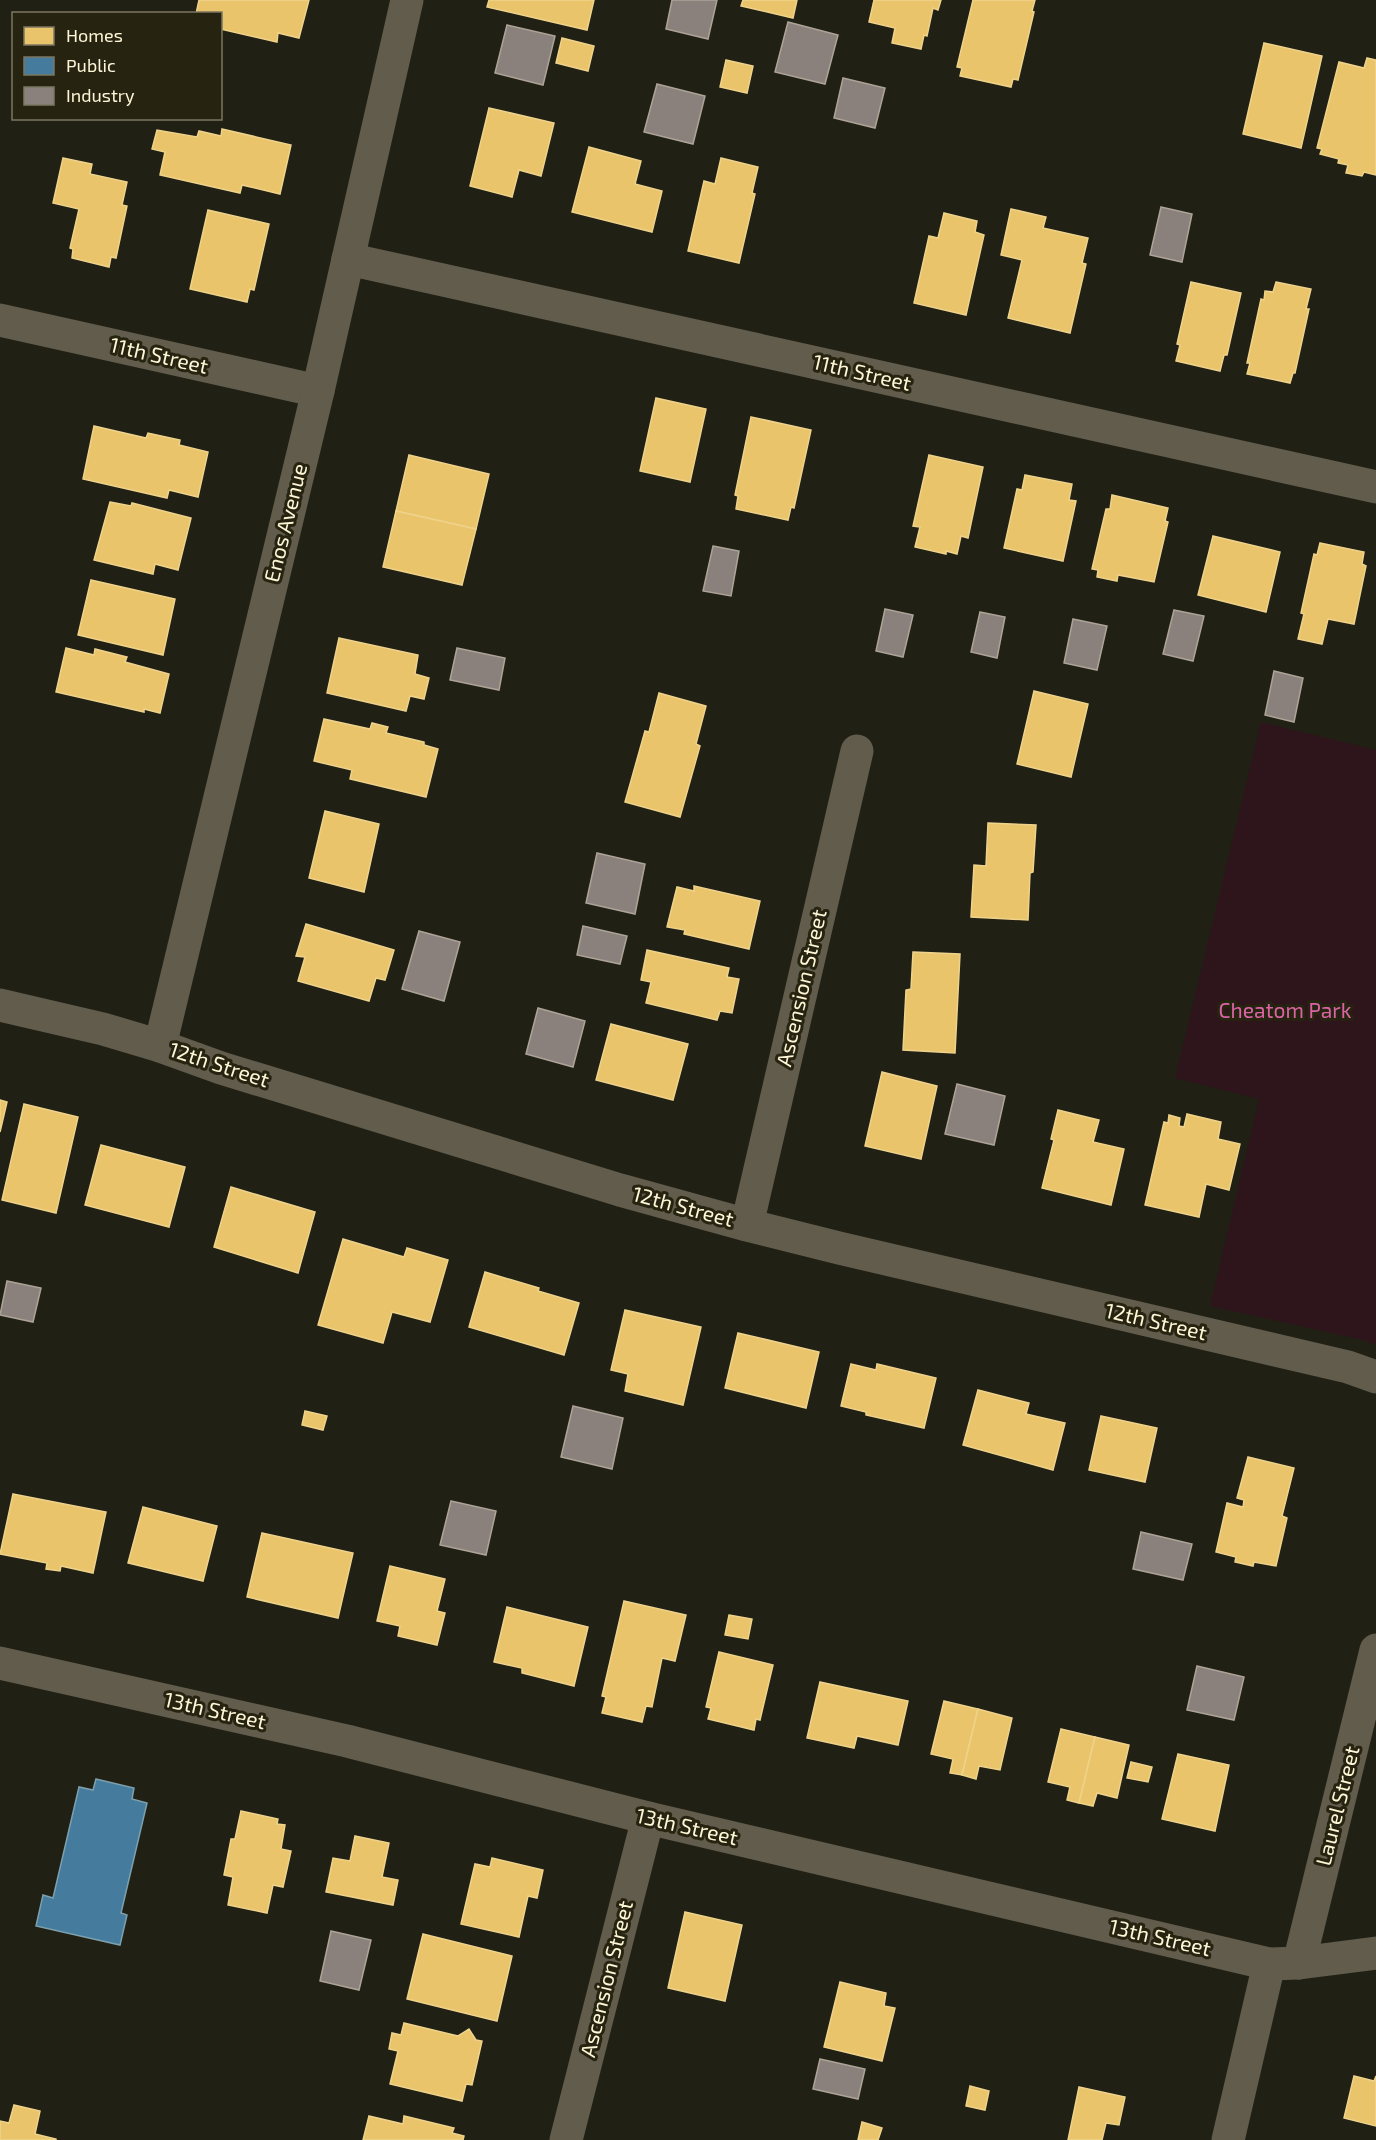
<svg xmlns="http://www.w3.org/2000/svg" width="1376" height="2140" font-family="'Exo 2',sans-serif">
	<rect width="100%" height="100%" fill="#212015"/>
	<polygon fill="#2e151c" points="1261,722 1376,750 1376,1345 1363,1340 1210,1306 1259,1099 1175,1078"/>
	<g fill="#e9c46a" stroke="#efd38b" stroke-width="1.5">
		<polygon points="199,0 309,0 299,38 278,33 277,42 220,29 220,14 196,14"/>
		<polygon points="489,0 594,0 587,30 487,7"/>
		<polygon points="743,0 797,0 793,18 741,6"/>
		<polygon points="874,0 941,0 938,10 933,8 927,36 924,35 921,49 892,43 895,28 869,22"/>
		<polygon points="973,0 1035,0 1032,11 1034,12 1018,80 1013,79 1011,87 960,76 962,68 957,67"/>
		<polygon points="562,38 594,46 588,71 556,63"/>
		<polygon points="1264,43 1322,56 1301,148 1243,134"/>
		<polygon points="1367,58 1376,60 1376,175 1364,172 1362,176 1346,173 1348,165 1338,163 1339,159 1320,154 1322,149 1317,148 1339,62 1364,68"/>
		<polygon points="726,60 753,66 747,93 720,87"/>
		<polygon points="489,108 554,123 541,176 519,170 512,197 470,186"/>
		<polygon points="222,129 291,145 280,194 242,185 240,193 160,175 165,152 152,149 157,130 197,137 199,131 221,136"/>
		<polygon points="589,147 641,161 635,184 662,191 652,232 572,212"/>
		<polygon points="63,158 92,164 90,174 127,182 122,205 127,206 116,258 111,257 109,267 72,258 73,249 70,248 79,209 53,203"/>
		<polygon points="721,158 758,167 752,193 755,194 739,263 688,251 704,181 715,184"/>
		<polygon points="1011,209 1046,217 1043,228 1088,238 1082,263 1086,264 1070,333 1008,318 1022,260 1001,255"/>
		<polygon points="208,210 269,224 254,290 250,289 247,302 190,289"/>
		<polygon points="944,213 977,221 975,232 984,235 966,315 914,303 929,236 938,238"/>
		<polygon points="1191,282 1241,293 1227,355 1224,355 1220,371 1176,361 1180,345 1177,344"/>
		<polygon points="1276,282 1311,289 1306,309 1309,309 1295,373 1293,373 1290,383 1247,374 1250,363 1247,363 1261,299 1264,300 1265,291 1273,292"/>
		<polygon points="656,398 706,409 690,482 640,471"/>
		<polygon points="751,417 811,430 794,508 791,507 788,520 736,509 738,496 735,495"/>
		<polygon points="94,426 146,438 148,433 180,440 179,445 208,452 198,497 169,490 167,498 83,479"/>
		<polygon points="409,455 489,474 476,529 396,511"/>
		<polygon points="929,455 983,467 968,538 961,536 957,554 946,551 946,554 915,547 920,527 913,526"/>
		<polygon points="1025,475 1072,484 1069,500 1076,501 1063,561 1004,548 1017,489 1022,490"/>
		<polygon points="1112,495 1168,508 1165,521 1168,522 1154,582 1118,575 1117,581 1097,577 1098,570 1092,569 1106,509 1110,509"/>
		<polygon points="110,502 131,506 132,503 191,518 178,570 155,564 153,574 94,560"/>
		<polygon points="396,511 476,529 462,585 383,567"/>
		<polygon points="1213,536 1280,552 1266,612 1198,595"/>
		<polygon points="1320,543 1364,552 1362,564 1366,566 1354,624 1328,619 1322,644 1298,639 1304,614 1301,613 1314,554 1317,555"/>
		<polygon points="91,580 175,599 163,655 78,635"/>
		<polygon points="339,638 418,655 415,674 429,678 424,699 410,696 406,711 327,693"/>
		<polygon points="66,648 94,655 95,649 127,657 125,662 169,674 160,713 144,709 144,712 56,692"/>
		<polygon points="1034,691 1088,704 1071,777 1017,764"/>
		<polygon points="659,693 706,706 696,744 700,746 680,817 625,802 645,731 649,732"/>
		<polygon points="324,719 370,729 372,723 388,727 386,733 424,742 424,745 438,749 426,797 350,779 352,770 314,761"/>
		<polygon points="325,811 379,824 364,892 309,878"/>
		<polygon points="988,823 1036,825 1033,872 1030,873 1028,920 971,917 974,865 986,866"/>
		<polygon points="694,886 760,901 749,949 684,934 685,930 667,927 677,887 694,891"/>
		<polygon points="306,924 394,950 385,980 376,978 369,1001 298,981 305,957 296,956"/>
		<polygon points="647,950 729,968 727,977 739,979 732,1013 720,1011 717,1020 646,1003 651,982 641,980"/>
		<polygon points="913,952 960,954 955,1053 903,1050 906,990 911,989"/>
		<polygon points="611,1024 688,1044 673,1100 596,1080"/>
		<polygon points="882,1072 937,1086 921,1159 865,1146"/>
		<polygon points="0,1100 7,1102 0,1132"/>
		<polygon points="24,1104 78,1117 56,1213 2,1200"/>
		<polygon points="1058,1110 1099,1120 1093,1142 1124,1149 1111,1205 1042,1188 1054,1140 1051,1139"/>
		<polygon points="1187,1114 1221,1122 1218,1139 1240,1144 1229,1190 1206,1184 1199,1217 1145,1205 1164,1122 1168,1123 1169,1115 1180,1118 1179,1126 1184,1127"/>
		<polygon points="101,1145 185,1167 169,1227 85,1205"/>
		<polygon points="231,1187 315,1212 298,1273 214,1247"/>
		<polygon points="343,1239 404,1257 407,1248 448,1260 430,1322 392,1312 383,1343 318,1325"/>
		<polygon points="485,1272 539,1288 538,1291 579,1303 564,1355 469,1327"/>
		<polygon points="625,1310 701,1327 683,1405 625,1391 628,1374 611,1370"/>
		<polygon points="738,1333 819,1352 806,1408 725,1388"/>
		<polygon points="851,1364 876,1370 877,1364 936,1378 924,1428 866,1415 866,1412 841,1406"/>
		<polygon points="978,1390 1029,1403 1026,1414 1065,1423 1053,1470 963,1445"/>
		<polygon points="305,1411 327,1416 323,1430 302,1425"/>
		<polygon points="1101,1416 1157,1428 1145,1482 1089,1470"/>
		<polygon points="1248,1457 1294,1468 1282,1516 1287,1518 1276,1566 1254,1562 1253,1566 1235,1562 1236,1557 1216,1552 1227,1503 1243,1507 1244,1500 1237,1498"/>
		<polygon points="13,1494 106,1512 93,1573 61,1566 60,1571 46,1569 47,1563 0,1554"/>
		<polygon points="143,1507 217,1526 203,1581 128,1563"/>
		<polygon points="262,1533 353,1553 338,1618 247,1597"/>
		<polygon points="390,1566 445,1579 437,1611 445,1613 437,1645 398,1636 400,1626 377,1621"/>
		<polygon points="624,1601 686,1615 675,1661 662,1658 652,1707 646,1706 642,1722 602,1713 606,1697 602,1696"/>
		<polygon points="507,1607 588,1627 574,1686 522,1673 522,1668 494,1662"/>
		<polygon points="729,1615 752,1619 748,1639 725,1635"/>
		<polygon points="719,1652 773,1665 760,1720 756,1719 754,1730 708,1719 711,1708 706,1707"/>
		<polygon points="820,1682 908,1701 898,1745 857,1736 854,1748 807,1738"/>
		<polygon points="944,1701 978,1709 962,1775 950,1773 953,1759 931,1754"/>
		<polygon points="978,1709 1012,1718 1000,1770 979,1766 976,1779 962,1775"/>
		<polygon points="1061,1729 1095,1737 1079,1803 1067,1800 1070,1787 1048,1782"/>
		<polygon points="1095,1737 1129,1745 1117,1798 1097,1793 1093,1806 1079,1803"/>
		<polygon points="1178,1754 1229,1765 1215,1831 1162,1819"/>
		<polygon points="1131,1762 1152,1767 1148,1782 1127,1778"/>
		<polygon points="241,1811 278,1819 277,1824 285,1825 281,1849 291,1851 283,1887 273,1885 267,1913 228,1905 233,1877 224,1875 231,1839 235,1839"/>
		<polygon points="355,1836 389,1843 382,1877 398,1880 393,1905 326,1892 333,1858 350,1861"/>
		<polygon points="492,1858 543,1870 537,1898 528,1896 519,1937 461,1924 475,1864 490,1867"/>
		<polygon points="685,1912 742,1925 725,2001 668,1988"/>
		<polygon points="423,1934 512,1956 497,2021 407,1999"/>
		<polygon points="840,1982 886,1993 884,2006 895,2008 882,2061 824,2047"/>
		<polygon points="404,2023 458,2036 469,2029 476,2040 482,2041 472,2085 466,2084 462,2101 390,2084 398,2051 389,2049 392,2033 401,2035"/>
		<polygon points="1354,2076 1374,2081 1376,2076 1376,2126 1344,2118"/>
		<polygon points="970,2086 989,2091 985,2110 966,2106"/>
		<polygon points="1079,2087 1125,2097 1119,2125 1106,2123 1102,2140 1068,2140"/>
		<polygon points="14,2105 40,2111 35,2134 56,2139 56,2140 0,2140 0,2121 9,2123"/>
		<polygon points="369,2116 403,2124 404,2116 454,2128 452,2133 464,2136 463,2140 363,2140"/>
		<polygon points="862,2122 882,2128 878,2140 858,2140"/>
	</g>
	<polygon fill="#457b9d" stroke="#7ca0ae" stroke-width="1.5" points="96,1779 134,1788 132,1799 147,1803 121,1913 127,1915 120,1945 36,1926 43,1895 53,1898 79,1787 93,1790"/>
	<g fill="#8a817c" stroke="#ada497" stroke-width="1.5">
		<polygon points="672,0 717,0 708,39 666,29"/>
		<polygon points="788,22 838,35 825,84 775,72"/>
		<polygon points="507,25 555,36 543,85 495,73"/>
		<polygon points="843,78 885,88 875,128 834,118"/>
		<polygon points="657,84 705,96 693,144 644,132"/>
		<polygon points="1161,207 1192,214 1182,262 1150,255"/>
		<polygon points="713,546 739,551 731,596 703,591"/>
		<polygon points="885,609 913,615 903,657 876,651"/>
		<polygon points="1174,610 1204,616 1193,661 1163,654"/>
		<polygon points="980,612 1005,617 997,658 971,652"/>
		<polygon points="1073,619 1107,626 1097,670 1064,663"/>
		<polygon points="457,648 505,658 499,690 450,680"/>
		<polygon points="1274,671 1303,678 1294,722 1265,715"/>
		<polygon points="597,853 645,864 635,914 586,903"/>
		<polygon points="583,926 627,936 620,964 577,955"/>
		<polygon points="419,931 460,942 444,1001 402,989"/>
		<polygon points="538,1008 585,1021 573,1067 526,1054"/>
		<polygon points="957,1084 1005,1096 994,1145 945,1134"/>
		<polygon points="7,1281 41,1288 33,1322 0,1315"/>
		<polygon points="573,1406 623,1418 612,1469 561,1457"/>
		<polygon points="451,1501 496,1511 486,1555 440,1545"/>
		<polygon points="1141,1532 1192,1544 1183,1580 1133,1569"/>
		<polygon points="1197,1666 1244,1677 1234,1720 1187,1710"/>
		<polygon points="331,1931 371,1940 359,1990 320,1981"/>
		<polygon points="820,2059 865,2069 858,2099 813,2089"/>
	</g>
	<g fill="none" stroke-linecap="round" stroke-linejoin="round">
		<g stroke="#615c4b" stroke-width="33">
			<polyline points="348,259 1376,487"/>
			<polyline points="0,320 318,391"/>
			<polyline points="0,1005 103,1029 160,1046 221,1068 620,1190 747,1225 839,1248 1348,1367 1376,1377"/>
			<polyline points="160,1046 318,391 407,0"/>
			<polyline points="747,1225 857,751"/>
			<polyline points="0,1663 347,1741 648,1818 1269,1964 1299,1963 1376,1953"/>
			<polyline points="1299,1963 1376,1650"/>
			<polyline points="566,2140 648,1818"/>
			<polyline points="1228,2140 1269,1964"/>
		</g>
	</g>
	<g text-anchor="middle" stroke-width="6" stroke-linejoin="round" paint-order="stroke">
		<g font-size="21" fill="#fef6d7" stroke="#262310">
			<text transform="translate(159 356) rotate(13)" y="7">11th Street</text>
			<text transform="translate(862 373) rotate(13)" y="7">11th Street</text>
			<text transform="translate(286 523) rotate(-76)" y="7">Enos Avenue</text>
			<text transform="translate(802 988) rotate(-77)" y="7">Ascension Street</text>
			<text transform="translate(219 1065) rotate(18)" y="7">12th Street</text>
			<text transform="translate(683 1207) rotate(15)" y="7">12th Street</text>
			<text transform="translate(1156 1322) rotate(13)" y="7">12th Street</text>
			<text transform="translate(215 1711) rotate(13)" y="7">13th Street</text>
			<text transform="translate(1338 1806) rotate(-76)" y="7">Laurel Street</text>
			<text transform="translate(687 1827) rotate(13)" y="7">13th Street</text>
			<text transform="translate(1160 1938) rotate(13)" y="7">13th Street</text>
			<text transform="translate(607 1979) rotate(-76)" y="7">Ascension Street</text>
		</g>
		<g font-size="21" fill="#dc64a6" stroke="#262310">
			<text x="1285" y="1018">Cheatom Park</text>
		</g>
	</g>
	<rect x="12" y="12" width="210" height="108" fill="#262310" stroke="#7c7760" stroke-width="1.5"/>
	<rect x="24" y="27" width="30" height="18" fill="#e9c46a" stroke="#7c7760" stroke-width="1.5"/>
	<text x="66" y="42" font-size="18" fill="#fef6d7">Homes</text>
	<rect x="24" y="57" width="30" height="18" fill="#457b9d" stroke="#7c7760" stroke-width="1.5"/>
	<text x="66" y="72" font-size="18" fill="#fef6d7">Public</text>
	<rect x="24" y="87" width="30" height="18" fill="#8a817c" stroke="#7c7760" stroke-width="1.5"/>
	<text x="66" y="102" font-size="18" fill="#fef6d7">Industry</text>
</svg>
